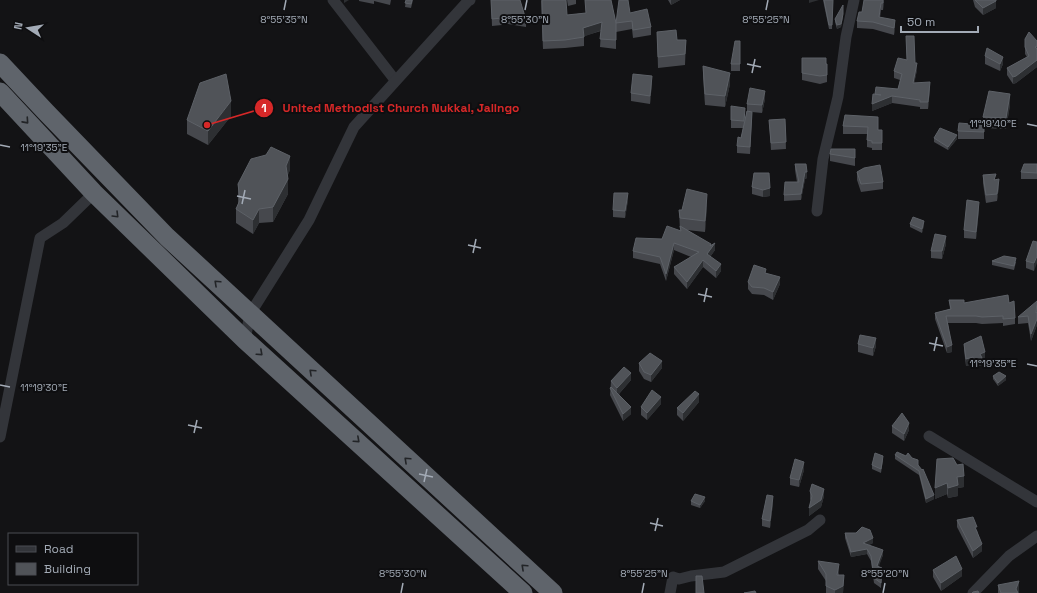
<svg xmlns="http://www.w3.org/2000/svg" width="1037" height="593" font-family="'Space Grotesk',sans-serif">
	<rect width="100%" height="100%" fill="#131315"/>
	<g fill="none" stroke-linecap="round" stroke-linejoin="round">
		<g stroke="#33353a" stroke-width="11">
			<polyline points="333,0 395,80"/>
			<polyline points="817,211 823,159 838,97 846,37 854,0"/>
			<polyline points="245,340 250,314 309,220 354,127 468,1 470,0"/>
			<polyline points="929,436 1037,502"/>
			<polyline points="0,437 40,238 63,223 94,193"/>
			<polyline points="670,593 673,577 679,579 691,576 724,572 808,530 820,520"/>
			<polyline points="973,593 1009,556 1037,536"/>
		</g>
		<g stroke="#5f646b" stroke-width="19">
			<polyline points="0,63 46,112 167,237 553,593"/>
			<polyline points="0,92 94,193 245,340 523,593"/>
		</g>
	</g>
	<g fill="#46484d">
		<polygon points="359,0 391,0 390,5 374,1 374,4 359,1"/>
		<polygon points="406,0 413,0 411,8 405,7"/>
		<polygon points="491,0 526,20 526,27 502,23 502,25 492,26"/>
		<polygon points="541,0 567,15 586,13 585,0 611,0 616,23 630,13 651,27 651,35 633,38 632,29 616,32 616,49 600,47 601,31 584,36 584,46 565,48 543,49"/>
		<polygon points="567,0 576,0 576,4 568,6"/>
		<polygon points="668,0 680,0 671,5"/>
		<polygon points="823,0 833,0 832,29 829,29"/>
		<polygon points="884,0 883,10 881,10 880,17 895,27 894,35 873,29 857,28 857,21 862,12"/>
		<polygon points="973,0 996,0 996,8 983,15 975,7"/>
		<polygon points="843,17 841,27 837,29 835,22 835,19"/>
		<polygon points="657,32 677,40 686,40 685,65 658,68"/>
		<polygon points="906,36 917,70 914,83 930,89 928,109 920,109 920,107 892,103 872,111 875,94 898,89 900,80 894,78 894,71 907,60"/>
		<polygon points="1025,39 1037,41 1037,67 1016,83 1013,84 1007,75 1007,68 1027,57 1025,54"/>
		<polygon points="740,41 740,71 731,71 731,64"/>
		<polygon points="985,56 1003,64 1000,71 985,64"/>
		<polygon points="802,58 826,64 827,64 827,82 820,84 802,80"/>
		<polygon points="703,66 730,84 725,107 705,105 703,77"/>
		<polygon points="652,83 650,104 631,101 631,93"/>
		<polygon points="765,99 762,113 752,112 750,154 737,153 737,146 741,138 743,128 731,128 731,106 745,115 744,124 747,111 747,104"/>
		<polygon points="1010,105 1006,129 984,128 984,139 958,139 958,131 983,125 983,117"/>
		<polygon points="845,115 878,130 882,130 882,150 872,150 872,148 867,147 867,134 843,134 843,126"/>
		<polygon points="231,116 208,145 187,134 187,120"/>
		<polygon points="785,119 786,149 771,150 769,120"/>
		<polygon points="934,138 957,139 948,150 934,142"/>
		<polygon points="855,149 855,166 830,161 830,154"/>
		<polygon points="795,164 807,178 805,179 801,200 784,201 784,195 797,182 795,170"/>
		<polygon points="1037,164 1037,179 1021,179 1021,172"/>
		<polygon points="290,170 287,176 288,194 273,222 259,223 253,234 236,223 236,209 238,204 238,184"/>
		<polygon points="857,172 883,182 883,189 861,192 857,180"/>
		<polygon points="754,173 770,196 763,197 752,194 752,187"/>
		<polygon points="983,175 996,180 999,186 997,201 986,203 983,183"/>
		<polygon points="628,200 625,218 613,217 613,210"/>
		<polygon points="707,205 705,232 687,230 711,245 715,250 710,257 721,271 716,278 703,267 687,289 674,274 674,267 691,257 674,250 666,281 660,264 633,258 633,251 662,239 680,231 679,210 682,210"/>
		<polygon points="979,209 976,239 964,238 964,230"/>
		<polygon points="910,224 924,225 922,233 910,227"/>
		<polygon points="1037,242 1034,271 1026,268 1026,261"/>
		<polygon points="946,244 942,259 931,258 931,251"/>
		<polygon points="992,261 1016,262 1014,270 992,265"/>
		<polygon points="766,273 780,284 773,300 764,295 752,294 748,289 748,282"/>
		<polygon points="949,300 964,303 1009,303 1015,318 1015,324 1003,326 1003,323 982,324 976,323 948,323 952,352 947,353 935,319 935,313 950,309"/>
		<polygon points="1037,308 1037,325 1031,341 1028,323 1018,324 1018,317"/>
		<polygon points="858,344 876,346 873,356 858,352"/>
		<polygon points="964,344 985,359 982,360 982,365 973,367 973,364 966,366 964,350"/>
		<polygon points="639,363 662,368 651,382 644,379 639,371"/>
		<polygon points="993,376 1006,380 998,386 993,379"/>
		<polygon points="631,380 619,394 631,414 623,421 610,395 611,381"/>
		<polygon points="699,402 683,421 677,415 677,408"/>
		<polygon points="661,404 647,420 641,415 641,407"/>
		<polygon points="892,426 909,430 904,441 892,433"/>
		<polygon points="895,455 918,465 934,499 926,503 919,475 895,459"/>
		<polygon points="953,458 964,487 958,488 958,496 948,498 947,494 935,499"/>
		<polygon points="883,460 881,473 872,469 872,465"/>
		<polygon points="804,470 799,487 790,485 790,478"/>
		<polygon points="810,491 824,496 821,507 809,516 811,501 810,499"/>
		<polygon points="691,501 705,501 700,508 691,505"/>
		<polygon points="773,503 770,528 762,526 762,519"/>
		<polygon points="957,520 977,530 982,551 973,558 957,527"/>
		<polygon points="845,533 873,543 869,545 883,555 878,567 882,573 881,588 874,583 871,561 867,554 851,557 845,538"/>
		<polygon points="818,561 839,572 839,575 844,575 843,593 826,593 826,581 818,569"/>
		<polygon points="933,570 962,576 941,591 933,577"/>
		<polygon points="998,585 1019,592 1018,593 998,593"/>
	</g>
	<g fill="#2d2f32">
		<polygon points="344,0 349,0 344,3"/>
		<polygon points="671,0 680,0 671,5"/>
		<polygon points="809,0 819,0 809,3"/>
		<polygon points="883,0 884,0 883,10"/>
		<polygon points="996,1 996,8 983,15 983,8"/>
		<polygon points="881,3 881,10 879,24 879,17"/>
		<polygon points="843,14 843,17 841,27 837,29 837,25"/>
		<polygon points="895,20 895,27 894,35 894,28"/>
		<polygon points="602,22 602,30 583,37 583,28"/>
		<polygon points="1003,57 1003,64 1000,71 1000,64"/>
		<polygon points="1037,60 1037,67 1016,83 1013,84 1013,77"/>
		<polygon points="917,63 917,70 913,90 913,83"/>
		<polygon points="730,73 730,84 725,107 725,96"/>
		<polygon points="652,76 652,83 650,104 650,96"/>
		<polygon points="930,82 930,89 928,109 928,102"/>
		<polygon points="765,91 765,99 762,113 762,105"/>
		<polygon points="1010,94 1010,105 1006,129 1006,118"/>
		<polygon points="892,96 892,103 872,111 872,104"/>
		<polygon points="231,101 231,116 208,145 208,131"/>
		<polygon points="752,112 752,119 750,154 750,147"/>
		<polygon points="957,135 957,139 948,150 948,147"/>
		<polygon points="290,156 290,170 286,180 286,166"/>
		<polygon points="805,172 807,172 807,178 805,179 801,200 801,194"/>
		<polygon points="288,179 288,194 273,222 273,207"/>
		<polygon points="999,179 999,186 997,201 997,194"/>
		<polygon points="770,188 770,196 763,197 763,190"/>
		<polygon points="628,193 628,200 625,218 625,211"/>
		<polygon points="707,194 707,205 705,232 705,221"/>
		<polygon points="979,202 979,209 976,239 976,232"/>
		<polygon points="259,209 259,223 253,234 253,220"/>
		<polygon points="924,221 924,225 922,233 922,229"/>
		<polygon points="946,236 946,244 942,259 942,251"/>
		<polygon points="674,243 674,250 666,281 666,274"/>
		<polygon points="715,243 715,250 707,261 707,254 711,244 711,249"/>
		<polygon points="1037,256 1037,263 1034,271 1034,263"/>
		<polygon points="703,260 703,267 687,289 687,282"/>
		<polygon points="721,264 721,271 716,278 716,271"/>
		<polygon points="780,277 780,284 773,300 773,292"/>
		<polygon points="1037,319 1037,325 1031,341 1031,334"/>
		<polygon points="876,338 876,346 873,356 873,348"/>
		<polygon points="952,345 952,352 947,353 947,347"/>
		<polygon points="985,352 985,359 982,360 982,365 973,367 973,360 980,354"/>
		<polygon points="973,357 973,364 966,366 966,359"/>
		<polygon points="662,361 662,368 651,382 651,375"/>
		<polygon points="631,373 631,380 617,396 617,388"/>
		<polygon points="1006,376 1006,380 998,386 998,383"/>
		<polygon points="699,394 699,402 683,421 683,413"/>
		<polygon points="661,397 661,404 647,420 647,413"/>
		<polygon points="631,407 631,414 623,421 623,414"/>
		<polygon points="909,423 909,430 904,441 904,434"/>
		<polygon points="804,462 804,470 799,487 799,480"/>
		<polygon points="964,476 964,487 958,488 958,496 948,498 948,488 957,477"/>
		<polygon points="947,483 947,494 935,499 935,488"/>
		<polygon points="824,489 824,496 821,507 809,516 809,508"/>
		<polygon points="934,495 934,499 926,503 926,499"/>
		<polygon points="773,496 773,503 770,528 770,521"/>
		<polygon points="705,497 705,501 700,508 700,505"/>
		<polygon points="873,538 873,543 863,548 863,543"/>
		<polygon points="982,544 982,551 973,558 973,551"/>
		<polygon points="867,549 867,554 851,557 851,552"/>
		<polygon points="883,550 883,555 877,572 877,566"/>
		<polygon points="839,564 839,572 837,582 837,575"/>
		<polygon points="962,569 962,576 941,591 941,583"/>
		<polygon points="844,575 843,593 835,593 835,590"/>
		<polygon points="1019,581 1019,592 1018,593 1016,593 1016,589"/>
	</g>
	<g fill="#505358" stroke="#5d6167">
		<polygon points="406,0 412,0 411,4 405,3"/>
		<polygon points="491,0 520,0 526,20 502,16 502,18 492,19"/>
		<polygon points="542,0 566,0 567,15 586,13 585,0 611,0 616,23 619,0 628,0 630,13 647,9 651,27 633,30 632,21 616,23 616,40 600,39 602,22 583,28 584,37 565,40 543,41"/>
		<polygon points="824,0 833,0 832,25 829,25"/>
		<polygon points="864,0 883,0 883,3 881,3 879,17 895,20 894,28 873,22 857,21 859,12 862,12"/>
		<polygon points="975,0 996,0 996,1 983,8"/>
		<polygon points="843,5 843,14 841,24 837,25 835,19"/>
		<polygon points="676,30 677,40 686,40 685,54 658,57 657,32"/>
		<polygon points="1029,32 1037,41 1037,46 1035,47 1037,49 1037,60 1016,76 1013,77 1007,68 1029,56 1025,47 1025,39"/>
		<polygon points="906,36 914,36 915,63 917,63 913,83 930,82 928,102 920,102 920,100 892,96 872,104 873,94 881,95 875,94 876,87 898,89 902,74 894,71 898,58 907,60"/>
		<polygon points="735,41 740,41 740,64 731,64"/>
		<polygon points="987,48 1003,57 1000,64 985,56"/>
		<polygon points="802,58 826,58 826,64 827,64 827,75 820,76 802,73"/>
		<polygon points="703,66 730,73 725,96 705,94"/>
		<polygon points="226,74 231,101 208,131 187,120 200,83"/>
		<polygon points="633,74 652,76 650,96 631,93"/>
		<polygon points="750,88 765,91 762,105 747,104"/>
		<polygon points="989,91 1010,94 1006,118 983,117"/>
		<polygon points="731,106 745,108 744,121 731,120"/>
		<polygon points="747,111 752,112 750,147 737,146 738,137 741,138"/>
		<polygon points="845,115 878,117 878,130 882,130 882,143 872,143 872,141 867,140 868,127 843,126"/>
		<polygon points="785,119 786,142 771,143 769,120"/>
		<polygon points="959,123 984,125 984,132 958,131"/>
		<polygon points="940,128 957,135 948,147 934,138"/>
		<polygon points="271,147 290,156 286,166 288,179 273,207 259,209 253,220 236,209 240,200 238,184 251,159 266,155"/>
		<polygon points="831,149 855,149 855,158 830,154"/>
		<polygon points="795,164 806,164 807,172 805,172 801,194 784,195 785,182 799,182"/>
		<polygon points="1024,164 1037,164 1037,173 1021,172"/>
		<polygon points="880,165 883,182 861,184 857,172 864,168"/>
		<polygon points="754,173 769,173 770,188 763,190 752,187"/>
		<polygon points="996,174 994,180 999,179 997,194 986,195 983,175"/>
		<polygon points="687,189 707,194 705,221 680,218 679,210 682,210"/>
		<polygon points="614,193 628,193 625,211 613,210"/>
		<polygon points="967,200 979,202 976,232 964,230"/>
		<polygon points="913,217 924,221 922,229 910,224"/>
		<polygon points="667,226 681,231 680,226 711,244 710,246 715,243 707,254 721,264 716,271 703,260 687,282 674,267 699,252 674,243 666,274 660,257 633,251 636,238 662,239"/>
		<polygon points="935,234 946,236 942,251 931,251"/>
		<polygon points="1033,241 1037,242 1037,256 1034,263 1026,261"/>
		<polygon points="1004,256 1016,258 1014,266 992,261"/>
		<polygon points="754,265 766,269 765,273 780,277 773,292 764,288 752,287 748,282"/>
		<polygon points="1008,295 1009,303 1014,301 1015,318 1003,319 1003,316 982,317 976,316 946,316 952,345 947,347 935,313 951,309 949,300 964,300 964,303"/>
		<polygon points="1037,301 1036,313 1037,312 1037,319 1031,334 1028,316 1018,317"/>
		<polygon points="860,335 876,338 873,348 858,344"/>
		<polygon points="981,336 985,352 980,354 982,358 973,360 973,357 966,359 964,344"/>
		<polygon points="650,353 662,361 651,375 644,372 639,363"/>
		<polygon points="624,367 631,373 617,388 611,381"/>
		<polygon points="999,372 1006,376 998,383 993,376"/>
		<polygon points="611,387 631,407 623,414 610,388"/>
		<polygon points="652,390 661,397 647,413 641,407"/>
		<polygon points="695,391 699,394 683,413 677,408"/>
		<polygon points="902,413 909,423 904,434 892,426"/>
		<polygon points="897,452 906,456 908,453 912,458 918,460 918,465 922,470 923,469 934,495 926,499 919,471 895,455"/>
		<polygon points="875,453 883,456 881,469 872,465"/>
		<polygon points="953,458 957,465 963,464 964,476 957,477 958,485 948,488 947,483 935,488 937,459"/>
		<polygon points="795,459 804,462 799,480 790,478"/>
		<polygon points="812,484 824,489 821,500 809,508 812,496 810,491"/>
		<polygon points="695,494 705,497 700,505 691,501"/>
		<polygon points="767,495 773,496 770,521 762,519"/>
		<polygon points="973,517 977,527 975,527 982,544 973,551 957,520"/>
		<polygon points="862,527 870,530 873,538 863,543 883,550 877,566 882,568 881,583 874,578 871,556 867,549 851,552 845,533 856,533"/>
		<polygon points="956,556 962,569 941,583 933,570"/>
		<polygon points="818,561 839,564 837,575 844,575 843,586 835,590 826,586 826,574"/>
		<polygon points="696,576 702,576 704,593 696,593"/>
		<polygon points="1019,581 1016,589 1018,593 1001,593 998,585"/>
		<polygon points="755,591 756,593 744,593"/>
		<polygon points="978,591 979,593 972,593 973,592"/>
	</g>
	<defs><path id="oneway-chevron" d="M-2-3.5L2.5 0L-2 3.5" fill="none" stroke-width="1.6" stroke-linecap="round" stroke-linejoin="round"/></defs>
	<g stroke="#222427">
		<use href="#oneway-chevron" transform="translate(26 121) rotate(48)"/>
		<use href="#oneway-chevron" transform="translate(116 215) rotate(45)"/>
		<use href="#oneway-chevron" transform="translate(217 283) rotate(-137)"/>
		<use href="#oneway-chevron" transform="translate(260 353) rotate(42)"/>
		<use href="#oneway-chevron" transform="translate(312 372) rotate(-137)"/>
		<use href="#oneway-chevron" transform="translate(357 440) rotate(42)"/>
		<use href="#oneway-chevron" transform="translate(407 460) rotate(-137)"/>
		<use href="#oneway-chevron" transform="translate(524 567) rotate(-137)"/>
	</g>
	<path fill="none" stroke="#a3abb6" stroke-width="1.5" d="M284 10 286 0M525 10 527 0M766 10 768 0M747 64 761 67M752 73 755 59M1027 124 1037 126M0 145 10 147M237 196 251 199M242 204 245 190M468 245 481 248M473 253 476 239M698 294 712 297M704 302 707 288M929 343 943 346M934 351 937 337M1027 364 1037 366M0 385 10 387M188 425 202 428M194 433 197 420M419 474 433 477M424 482 427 469M650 523 663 526M655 531 658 518M401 593 403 583M642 593 644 583M883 593 885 583"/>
	<g font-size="10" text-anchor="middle" fill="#a3abb6" stroke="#0e0e10" stroke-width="4" stroke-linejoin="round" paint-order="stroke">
		<text x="284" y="23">8°55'35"N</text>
		<text x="525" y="23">8°55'30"N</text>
		<text x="766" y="23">8°55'25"N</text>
		<text x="993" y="127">11°19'40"E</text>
		<text x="44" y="151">11°19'35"E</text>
		<text x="993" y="367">11°19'35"E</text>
		<text x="44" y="391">11°19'30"E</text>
		<text x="403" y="577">8°55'30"N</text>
		<text x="644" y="577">8°55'25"N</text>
		<text x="885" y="577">8°55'20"N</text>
	</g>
	<path fill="none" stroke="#d62828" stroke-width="1.5" d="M207 125L264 108"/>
	<g fill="#d62828" stroke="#0e0e10" stroke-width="1.5">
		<circle cx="207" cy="125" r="4"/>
		<circle cx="264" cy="108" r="10"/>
	</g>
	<g font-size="12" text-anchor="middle" font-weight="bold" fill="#fff">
		<text x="264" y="112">1</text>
	</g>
	<g font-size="12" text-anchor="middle" font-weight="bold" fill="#d62828" stroke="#0e0e10" stroke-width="4" stroke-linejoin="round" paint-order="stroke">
		<text x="401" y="112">United Methodist Church Nukkai, Jalingo</text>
	</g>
	<rect x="8" y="533" width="130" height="52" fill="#0e0e10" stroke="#4a4d52"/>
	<rect x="16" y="546" width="20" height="6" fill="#33353a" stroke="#4a4d52"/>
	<text x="44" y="553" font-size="12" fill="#a3abb6">Road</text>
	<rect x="16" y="563" width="20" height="12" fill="#505358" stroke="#4a4d52"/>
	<text x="44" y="573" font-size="12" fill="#a3abb6">Building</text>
	<g transform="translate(28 28) rotate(282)" stroke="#0e0e10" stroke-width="3" paint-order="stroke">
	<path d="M0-3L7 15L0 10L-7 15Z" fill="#a3abb6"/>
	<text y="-6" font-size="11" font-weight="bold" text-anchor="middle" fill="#a3abb6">N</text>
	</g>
	<path d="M901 26v6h77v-6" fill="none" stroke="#a3abb6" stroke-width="2"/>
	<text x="907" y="26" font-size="12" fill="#a3abb6" stroke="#0e0e10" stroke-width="3" paint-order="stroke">50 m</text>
</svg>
